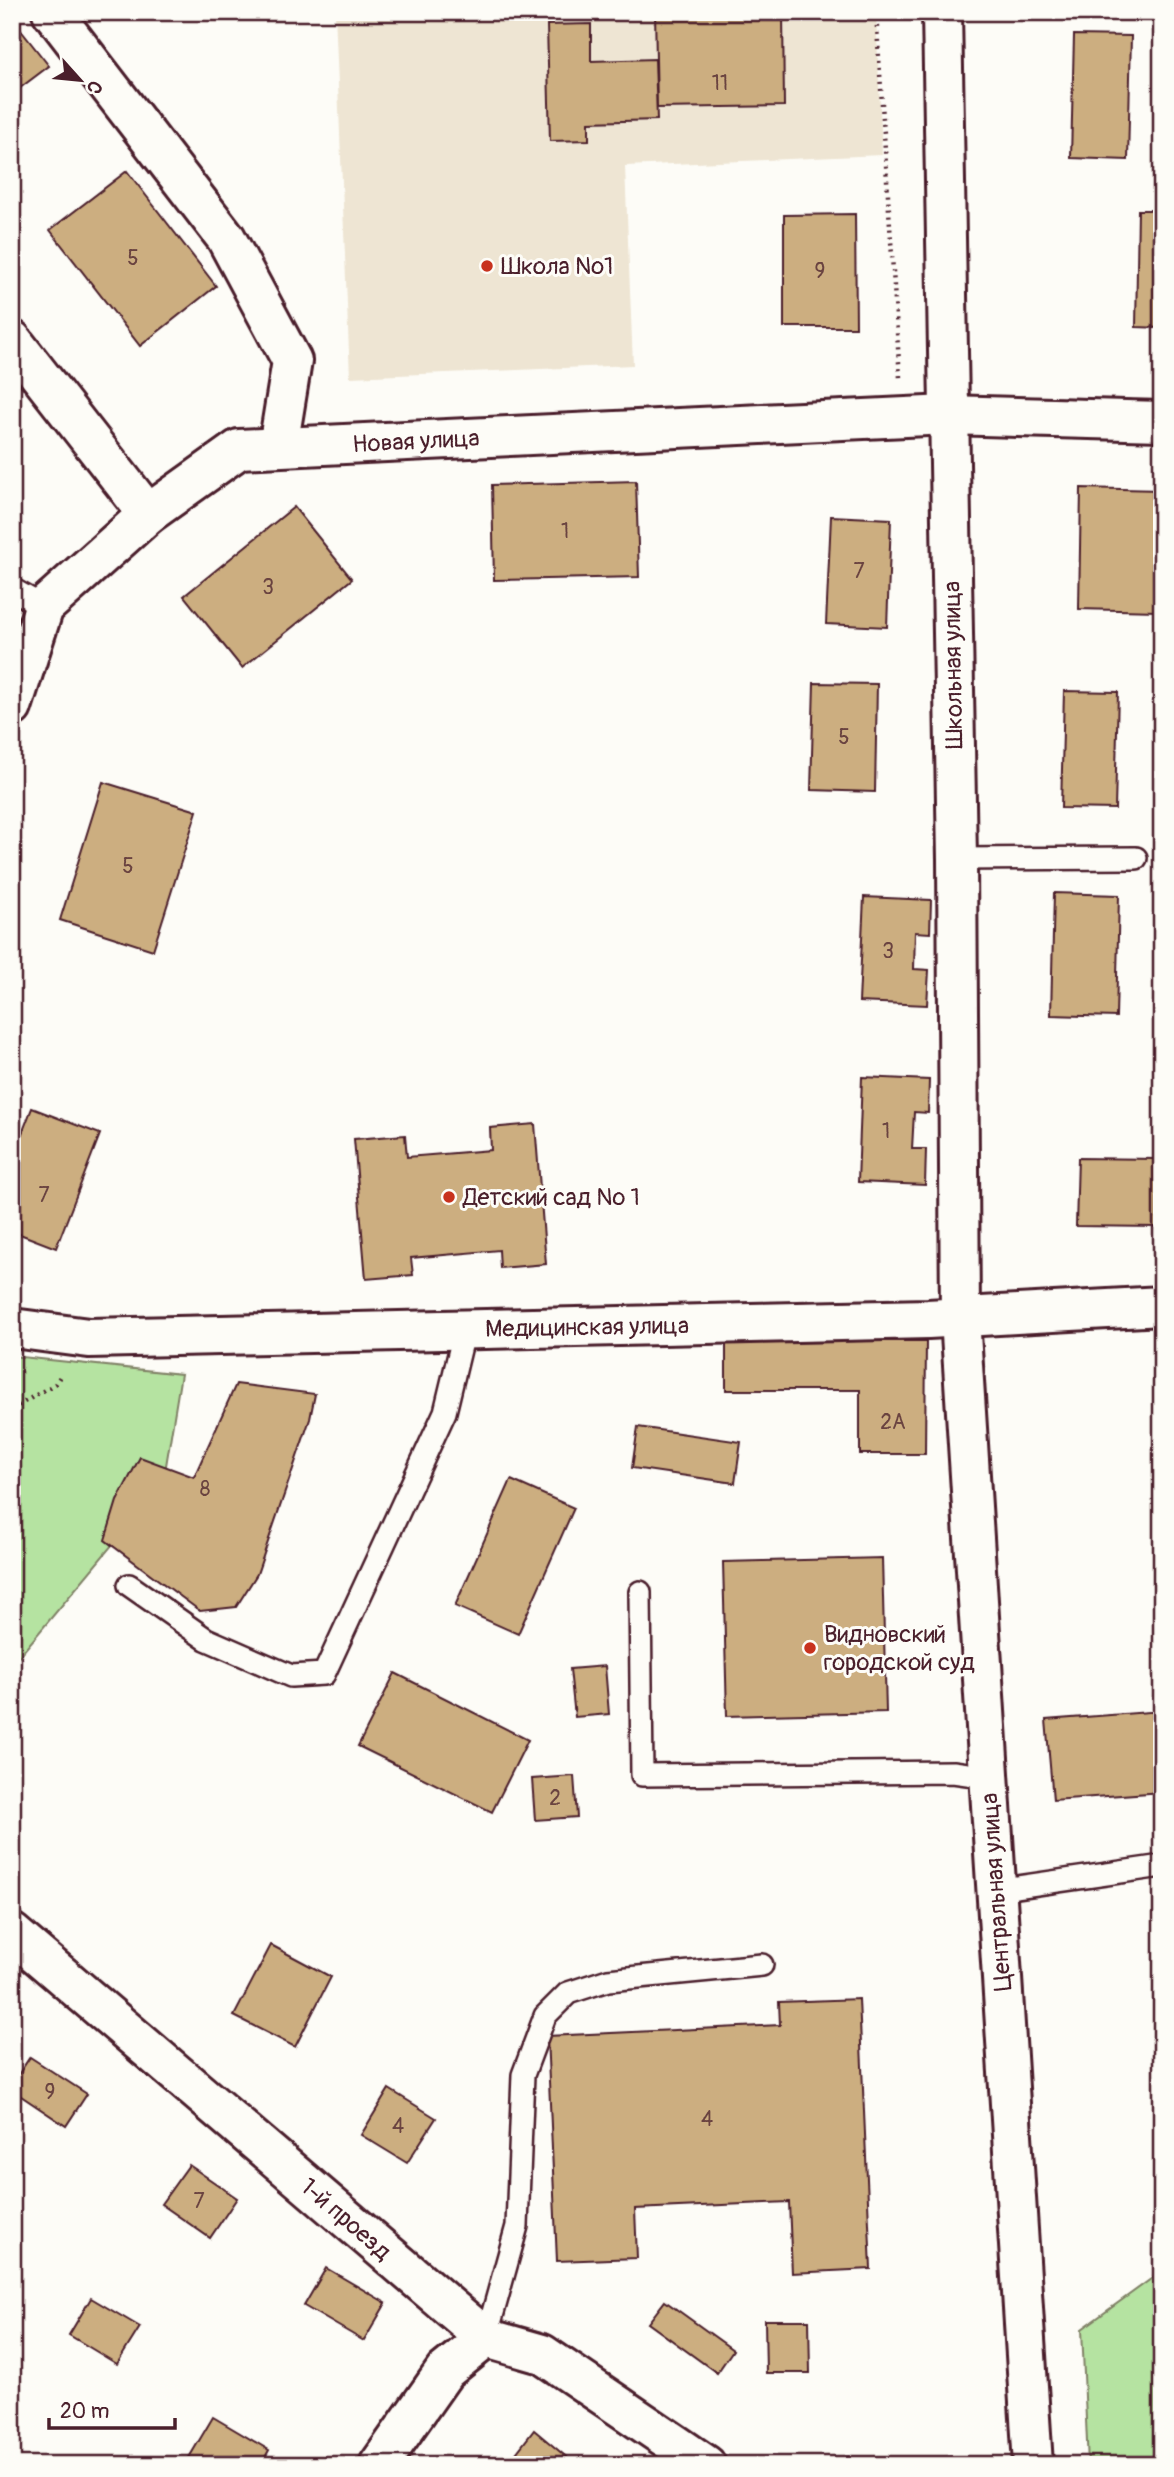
<svg xmlns="http://www.w3.org/2000/svg" width="1174" height="2477" font-family="Pangolin,sans-serif">
	<rect width="100%" height="100%" fill="#fdfcf7"/>
	<filter id="ink" filterUnits="userSpaceOnUse"><feTurbulence type="fractalNoise" baseFrequency=".0143" numOctaves="2"/><feDisplacementMap in="SourceGraphic" scale="14" xChannelSelector="R" yChannelSelector="G"/><feConvolveMatrix kernelMatrix="1 2 1 2 8 2 1 2 1" color-interpolation-filters="sRGB"/></filter>
	<g filter="url(#ink)">
		<polygon fill="#eee5d3" points="335,12 876,12 882,155 625,166 633,365 350,377"/>
		<g fill="#b5e3a1" stroke="#808166" stroke-width="2">
			<polygon points="12,1356 181,1374 163,1484 12,1665"/>
			<polygon points="1162,2271 1162,2465 1088,2465 1082,2329"/>
		</g>
		<g fill="#ccae80" stroke="#4a1f2b" stroke-width="2">
			<polygon points="655,12 783,12 784,106 657,108"/>
			<polygon points="12,19 49,66 12,94"/>
			<polygon points="591,24 591,61 655,59 657,120 589,122 589,140 550,141 547,25"/>
			<polygon points="1074,35 1131,36 1128,160 1071,158"/>
			<polygon points="127,171 216,286 140,346 50,230"/>
			<polygon points="1138,210 1162,210 1162,328 1136,327"/>
			<polygon points="855,214 856,327 784,327 784,215"/>
			<polygon points="636,481 639,577 494,580 492,485"/>
			<polygon points="1081,488 1160,490 1157,611 1079,609"/>
			<polygon points="294,507 352,579 242,668 184,596"/>
			<polygon points="831,516 891,519 887,627 826,624"/>
			<polygon points="814,683 877,684 875,792 811,790"/>
			<polygon points="1064,691 1118,692 1115,809 1061,808"/>
			<polygon points="103,782 197,811 153,950 60,920"/>
			<polygon points="1054,893 1119,895 1116,1017 1051,1015"/>
			<polygon points="864,897 931,900 930,933 915,932 914,969 929,970 927,1005 859,1002"/>
			<polygon points="862,1077 929,1080 928,1113 914,1112 912,1149 926,1149 925,1185 858,1182"/>
			<polygon points="32,1108 100,1134 56,1248 12,1231 12,1159"/>
			<polygon points="535,1124 546,1264 500,1268 499,1250 411,1258 413,1275 366,1279 354,1139 405,1135 407,1157 491,1150 490,1128"/>
			<polygon points="1078,1158 1158,1159 1157,1227 1076,1226"/>
			<polygon points="726,1341 926,1341 925,1454 860,1454 860,1390 726,1390"/>
			<polygon points="1159,1351 1162,1351 1162,1413 1160,1413"/>
			<polygon points="236,1384 315,1394 310,1419 257,1574 236,1607 200,1611 105,1540 117,1501 140,1457 194,1477"/>
			<polygon points="638,1427 741,1442 735,1483 632,1468"/>
			<polygon points="511,1480 574,1508 518,1634 455,1606"/>
			<polygon points="882,1558 886,1712 727,1716 723,1562"/>
			<polygon points="605,1666 609,1714 575,1717 570,1669"/>
			<polygon points="395,1673 528,1740 492,1812 358,1746"/>
			<polygon points="1162,1711 1162,1792 1053,1800 1046,1720"/>
			<polygon points="574,1776 577,1817 535,1820 532,1779"/>
			<polygon points="271,1945 331,1977 295,2047 234,2016"/>
			<polygon points="859,1999 871,2269 792,2273 789,2202 635,2209 637,2258 557,2261 547,2036 780,2025 779,2002"/>
			<polygon points="30,2057 87,2094 66,2126 12,2090 12,2084"/>
			<polygon points="389,2089 436,2118 407,2163 361,2135"/>
			<polygon points="189,2165 237,2198 210,2238 161,2204"/>
			<polygon points="326,2268 386,2303 364,2341 304,2306"/>
			<polygon points="91,2298 140,2327 117,2364 69,2335"/>
			<polygon points="665,2301 733,2350 717,2373 648,2323"/>
			<polygon points="765,2320 809,2320 810,2373 766,2373"/>
			<polygon points="213,2417 269,2450 261,2465 192,2465 187,2461"/>
			<polygon points="534,2430 576,2465 507,2465"/>
		</g>
		<g fill="none" stroke-linecap="round" stroke-linejoin="round">
			<g stroke="#4a1f2b" stroke-width="26">
				<g id="service">
					<polyline points="12,589 44,607"/>
					<polyline points="957,859 1136,858"/>
					<polyline points="129,1585 206,1639 291,1676 324,1674 445,1412 465,1329"/>
					<polyline points="640,1592 642,1775 953,1772 989,1777"/>
					<polyline points="996,1890 1162,1866"/>
					<polyline points="486,2338 517,2226 523,2075 545,2016 568,1993 608,1980 762,1965"/>
				</g>
			</g>
			<g stroke="#4a1f2b" stroke-width="44">
				<g id="minor">
					<polyline points="52,12 226,238 292,361 278,447"/>
					<polyline points="12,340 148,514"/>
					<polyline points="12,707 44,607 148,514 239,449 948,415 1162,421"/>
					<polyline points="12,1328 89,1338 928,1319 1162,1306"/>
					<polyline points="12,1933 486,2338 542,2354 706,2465"/>
					<polyline points="379,2465 445,2371 486,2338"/>
				</g>
			</g>
			<g stroke="#4a1f2b" stroke-width="44">
				<polyline id="tertiary" points="942,12 957,859 960,1318 1033,2465"/>
			</g>
			<g stroke="#4a1f2b" stroke-width="4.5" stroke-dasharray="2 5" stroke-linecap="butt">
				<polyline points="876,12 900,378"/>
				<polyline points="12,1409 55,1384 61,1375"/>
			</g>
			<use href="#service" stroke="#fdfcf7" stroke-width="21"/>
			<use href="#minor" stroke="#fdfcf7" stroke-width="38"/>
			<use href="#tertiary" stroke="#fdfcf7" stroke-width="38"/>
		</g>
	</g>
	<g fill="#c8321e" stroke="#fdfcf7" stroke-width="2.5">
		<circle cx="487" cy="266" r="7"/>
		<circle cx="449" cy="1197" r="7"/>
		<circle cx="810" cy="1648" r="7"/>
	</g>
	<g text-anchor="middle" stroke-width="6" stroke-linejoin="round" paint-order="stroke">
		<g font-size="21" fill="#6a4340">
			<text x="720" y="90">11</text>
			<text x="133" y="265">5</text>
			<text x="820" y="278">9</text>
			<text x="565" y="538">1</text>
			<text x="859" y="578">7</text>
			<text x="268" y="594">3</text>
			<text x="844" y="744">5</text>
			<text x="128" y="873">5</text>
			<text x="888" y="958">3</text>
			<text x="886" y="1138">1</text>
			<text x="44" y="1202">7</text>
			<text x="893" y="1429">2А</text>
			<text x="205" y="1496">8</text>
			<text x="555" y="1805">2</text>
			<text x="50" y="2099">9</text>
			<text x="707" y="2126">4</text>
			<text x="398" y="2133">4</text>
			<text x="199" y="2208">7</text>
		</g>
		<g font-size="24" fill="#4a1f2b" stroke="#fdfcf7" text-anchor="start">
			<text x="501" y="274">Школа №1</text>
			<text x="463" y="1205">Детский сад № 1</text>
			<text x="824" y="1642">Видновский<tspan x="824" dy="28">городской суд</tspan></text>
		</g>
		<g font-size="24" fill="#4a1f2b" stroke="#fdfcf7">
			<text transform="translate(416 441) rotate(-3)" y="8">Новая улица</text>
			<text transform="translate(953 665) rotate(-91)" y="8">Школьная улица</text>
			<text transform="translate(587 1327) rotate(-1)" y="8">Медицинская улица</text>
			<text transform="translate(996 1892) rotate(-94)" y="8">Центральная улица</text>
			<text transform="translate(346 2219) rotate(41)" y="8">1-й проезд</text>
		</g>
	</g>
	<rect width="1174" height="2477" fill="none" stroke="#fdfcf7" stroke-width="42"/>
	<rect x="21" y="21" width="1132" height="2435" fill="none" stroke="#4a1f2b" stroke-width="2.5" filter="url(#ink)"/>
	<g transform="translate(80 80) rotate(117)" stroke="#fdfcf7" stroke-width="5" paint-order="stroke">
	<path d="M0-5L12 26L0 18L-12 26Z" fill="#4a1f2b"/>
	<text y="-10" font-size="19" font-weight="bold" text-anchor="middle" fill="#4a1f2b">С</text>
	</g>
	<path d="M49 2418v10h126v-10" fill="none" stroke="#4a1f2b" stroke-width="3.5"/>
	<text x="60" y="2418" font-size="21" fill="#4a1f2b" stroke="#fdfcf7" stroke-width="5" paint-order="stroke">20 m</text>
</svg>
